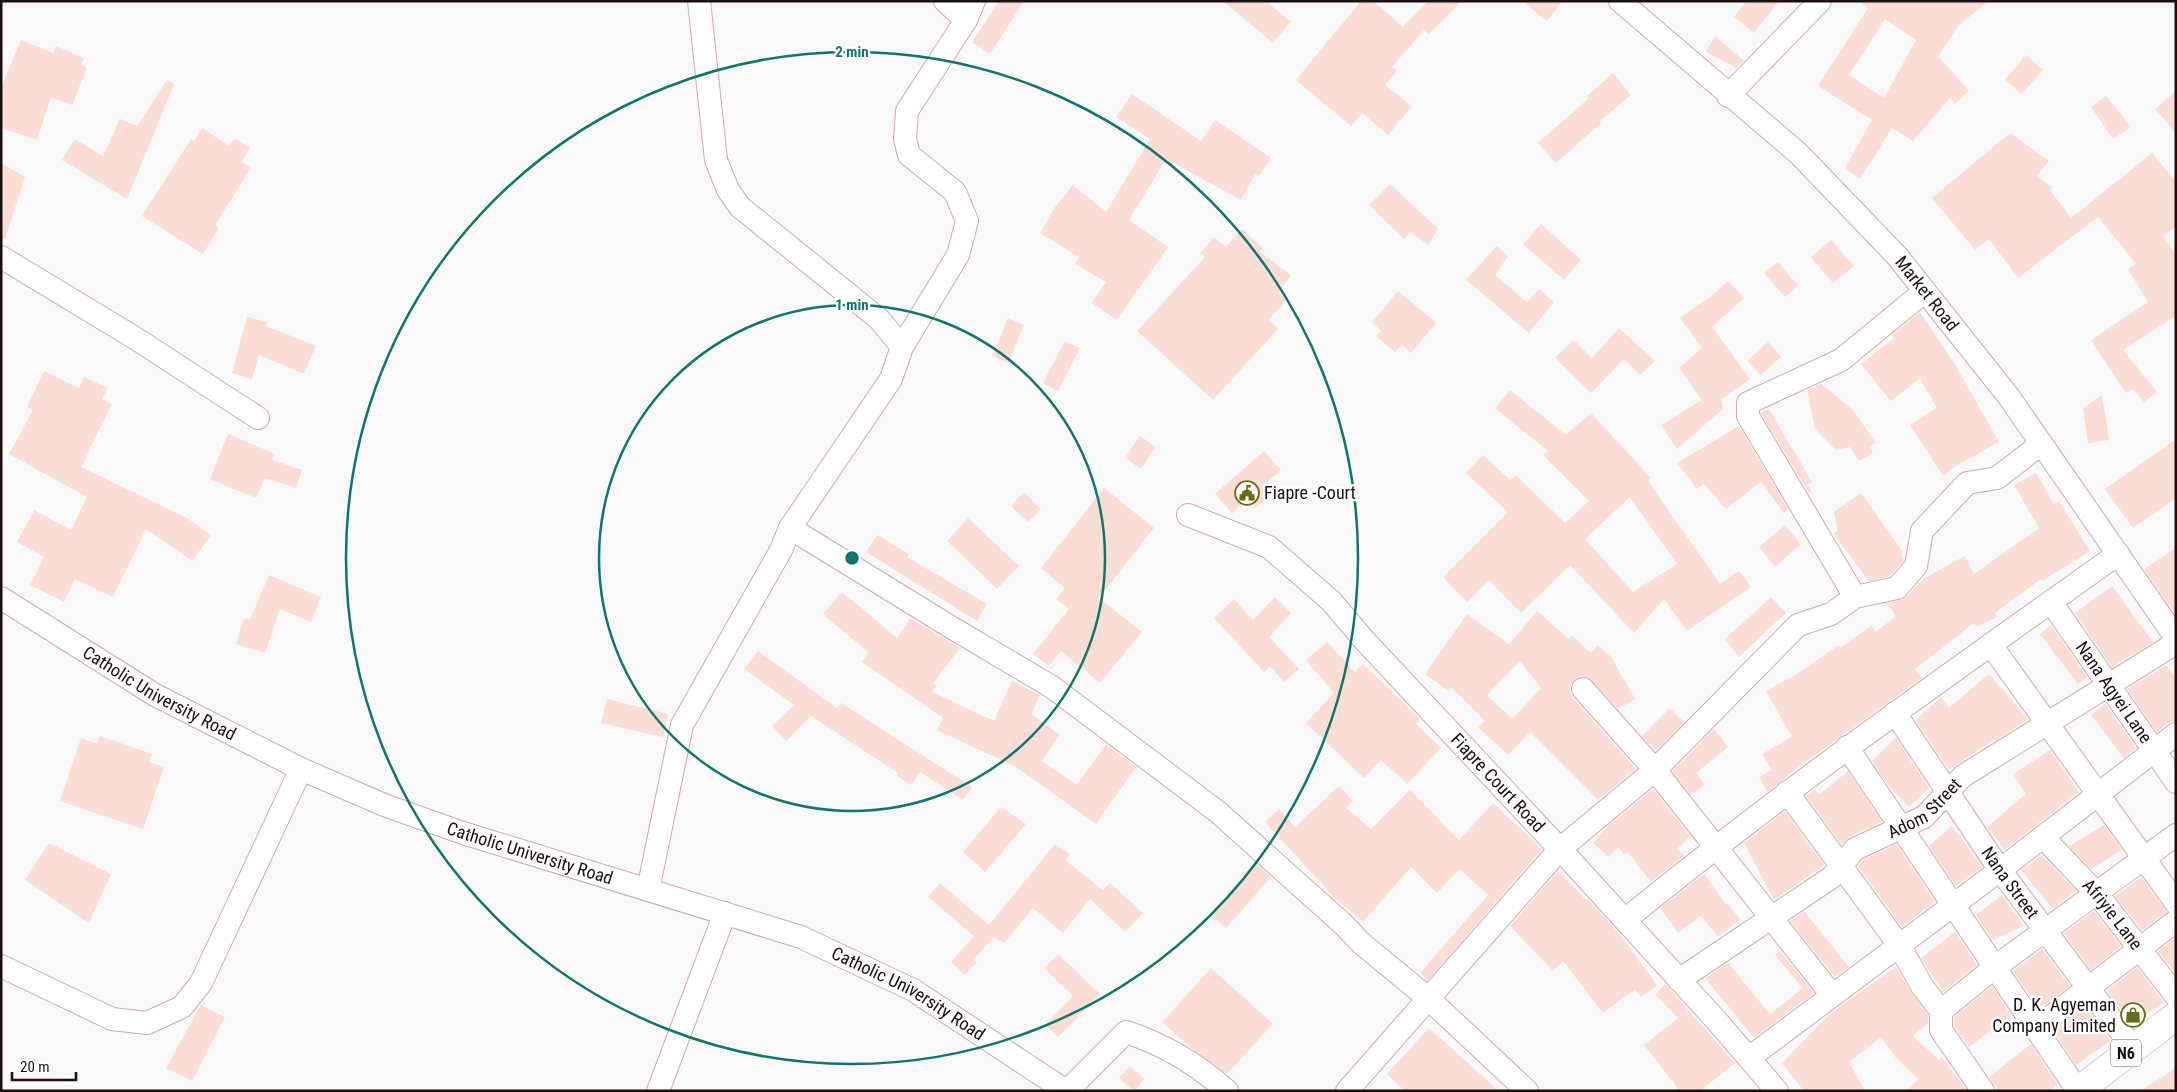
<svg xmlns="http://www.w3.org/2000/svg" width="2177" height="1092" font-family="'Roboto Condensed',sans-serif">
	<rect width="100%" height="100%" fill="#f9f9f9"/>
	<g fill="#faddd4" fill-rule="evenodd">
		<polygon points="999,1 1024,1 990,54 972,42"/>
		<polygon points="1223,1 1266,1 1291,22 1273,43"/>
		<polygon points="1361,1 1373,1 1403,27 1428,1 1462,1 1429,34 1424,30 1392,67 1397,71 1385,85 1412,106 1388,135 1362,113 1351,126 1296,80"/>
		<polygon points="1522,1 1562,1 1547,21"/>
		<polygon points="1746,1 1779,1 1754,33 1734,17"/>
		<path d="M1857 1H1988L1958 26 1938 56 1969 91 1955 104 1950 98 1913 141 1892 128 1860 179 1845 168 1872 120 1818 86 1868 8ZM1885 19 1916 40 1884 98 1849 75Z"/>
		<polygon points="1715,36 1744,61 1737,68 1706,52"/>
		<polygon points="21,40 53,53 56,46 84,58 81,65 87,68 72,105 51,97 37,140 1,128 1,88"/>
		<polygon points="2026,55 2043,70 2022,94 2005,80"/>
		<polygon points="1613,73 1631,95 1600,121 1601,123 1556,163 1538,143 1589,98 1587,96"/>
		<polygon points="167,80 174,84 127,199 62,160 75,139 103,156 120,119 137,126"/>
		<polygon points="2176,91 2176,133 2155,109"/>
		<polygon points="1132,94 1201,141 1215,120 1271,158 1259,176 1255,174 1241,200 1166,159 1129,220 1168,247 1117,320 1092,303 1106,282 1075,264 1079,257 1040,233 1055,207 1073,185 1106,212 1150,139 1116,117"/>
		<polygon points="2106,96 2131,127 2113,139 2091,107"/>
		<polygon points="202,128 229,146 235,138 250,148 241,162 251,168 215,225 219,228 203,254 142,216 191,139 194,141"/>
		<polygon points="2010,133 2049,161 2037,176 2052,188 2050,190 2071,218 2152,153 2176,182 2176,226 2164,236 2176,256 2176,316 2123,350 2157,392 2144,402 2133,389 2126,393 2091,340 2148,302 2128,269 2136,264 2098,217 2018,278 1989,239 1975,250 1932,198"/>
		<polygon points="1,163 25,177 5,239 1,239"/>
		<polygon points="1390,184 1438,229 1428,245 1410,232 1404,239 1369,205"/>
		<polygon points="1541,224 1581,260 1564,280 1523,244"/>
		<polygon points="1242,229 1263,248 1260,252 1291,275 1279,292 1287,299 1269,320 1278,329 1213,400 1137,331 1205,257 1200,253 1214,237 1226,247"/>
		<polygon points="1831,240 1854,266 1833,283 1811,257"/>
		<polygon points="1497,246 1508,256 1495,275 1527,302 1539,289 1554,302 1529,333 1466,280"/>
		<polygon points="1778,262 1798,286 1785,297 1764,273"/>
		<polygon points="1728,281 1744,298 1712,327 1750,379 1721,400 1723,409 1677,449 1661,425 1702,400 1679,368 1702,348 1680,318 1710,297"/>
		<polygon points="1398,291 1436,323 1411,353 1402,345 1395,352 1376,336 1381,331 1372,322"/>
		<polygon points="1920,312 1954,363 1999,442 1956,466 1943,476 1910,425 1937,408 1920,378 1891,401 1861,364 1894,338 1892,335"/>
		<polygon points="247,317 267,322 266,326 316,346 304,374 259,355 252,379 232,373"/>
		<polygon points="1008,318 1024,325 1008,363 992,356"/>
		<polygon points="1619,328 1655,361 1640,375 1624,359 1591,393 1555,358 1574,340 1592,358"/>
		<polygon points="1065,341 1080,348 1058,391 1043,383"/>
		<polygon points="1768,342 1781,357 1761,375 1747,361"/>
		<polygon points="44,371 79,388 84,377 108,388 102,399 112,404 81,467 187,518 211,535 192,561 146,529 113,597 75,579 64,602 30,585 44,557 17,542 34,510 71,530 87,497 9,454 33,410 27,407"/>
		<polygon points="1821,384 1853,410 1875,442 1870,447 1873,453 1859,461 1850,447 1836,450 1815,429 1807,390"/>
		<path d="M1510 390 1566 435 1591 413 1651 478 1648 481 1720 584 1739 571 1751 587 1687 631 1664 599 1634 633 1570 565 1521 613 1489 580 1467 602 1443 577 1508 512 1466 473 1483 455 1510 480 1516 475 1565 523 1589 501 1543 455 1548 451 1495 408ZM1630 497 1677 564 1633 592 1585 539Z"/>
		<polygon points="2102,395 2109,440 2088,443 2083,408"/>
		<polygon points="1769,409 1812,482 1807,485 1811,491 1809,493 1761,413"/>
		<polygon points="1739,426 1788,509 1784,513 1761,482 1726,509 1704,484 1697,489 1677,463"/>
		<polygon points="228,434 275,454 272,460 302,470 296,488 265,478 256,498 210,479"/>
		<polygon points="1140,436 1156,447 1141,469 1125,458"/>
		<polygon points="2176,439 2176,498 2133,528 2105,489"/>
		<polygon points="1264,451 1281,470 1267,482 1275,491 1256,508 1248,499 1232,513 1215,494"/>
		<polygon points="2036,473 2054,504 2059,501 2090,551 2042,581 2041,579 1995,613 1997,617 1977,627 1974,623 1915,669 1922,678 1801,765 1768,792 1759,777 1772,770 1762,754 1792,737 1766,691 1795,675 1839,645 1841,647 1871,626 1876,632 1896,616 1887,604 1906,597 1923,579 1965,556 1974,574 2039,528 2014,485"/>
		<polygon points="1104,488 1154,528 1099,598 1142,632 1100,683 1061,651 1049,666 1033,654 1069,609 1056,599 1065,588 1041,568"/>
		<polygon points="1024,492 1041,509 1028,522 1011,506"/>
		<polygon points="1861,493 1903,552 1901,554 1904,560 1890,576 1869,581 1833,533 1838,531 1834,512"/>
		<polygon points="968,518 1019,566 997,589 947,541"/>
		<polygon points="1785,525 1801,544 1775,567 1759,547"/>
		<polygon points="877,535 909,554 907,557 987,604 977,621 866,552"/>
		<polygon points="2176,548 2176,615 2144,569"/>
		<polygon points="269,575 321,597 311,622 280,609 265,653 236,644 244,618 250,620"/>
		<polygon points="2112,586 2153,642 2112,667 2075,613"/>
		<polygon points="842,592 897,638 910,618 960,648 933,683 937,686 932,692 994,721 1012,681 1040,695 1031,714 1060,735 1042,761 1077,785 1106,744 1136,767 1096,824 1016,767 937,730 943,718 862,662 868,652 823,614"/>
		<polygon points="1275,597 1291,613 1269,637 1299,669 1284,682 1270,666 1264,672 1214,618 1234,599 1253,620"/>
		<polygon points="1771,597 1786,613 1739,657 1725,639"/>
		<path d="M1537 611 1569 639 1572 635 1591 653 1598 645 1611 657 1635 699 1618 709 1588 677 1580 676 1571 684 1570 691 1573 698 1636 769 1598 800 1530 732 1508 755 1478 727 1485 721 1451 687 1449 691 1425 674 1467 614 1509 644ZM1520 661 1541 688 1512 719 1487 695Z"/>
		<polygon points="2051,625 2087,677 2078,684 2040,634"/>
		<polygon points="1327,642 1355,672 1363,664 1420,719 1416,724 1441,748 1407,784 1381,760 1364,778 1306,723 1334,693 1306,660"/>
		<polygon points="758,651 837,708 841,703 972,787 963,800 920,772 911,785 897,776 898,773 811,716 786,741 772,726 794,705 744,669"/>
		<polygon points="2166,665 2176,678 2176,721 2168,723 2157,732 2127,689"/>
		<polygon points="1989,674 2028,719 1995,741 1994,739 1949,770 1916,720 1941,697 1949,708"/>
		<polygon points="607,699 668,714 663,737 601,723"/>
		<polygon points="2105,703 2136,748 2124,758 2091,715"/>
		<polygon points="1670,708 1684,722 1656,751 1642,736"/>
		<polygon points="1714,729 1728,747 1696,773 1705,784 1691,795 1672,771"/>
		<polygon points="100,736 152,754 149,762 164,767 143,829 60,801 81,738 97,744"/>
		<polygon points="1896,738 1929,788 1909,807 1888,785 1872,761"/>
		<polygon points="2050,750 2079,792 2005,850 1987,827 2026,794 2013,774"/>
		<polygon points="1848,771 1882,822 1849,837 1842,845 1806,796 1815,789 1819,795"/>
		<polygon points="1339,786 1353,801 1346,808 1371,829 1410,790 1459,840 1493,803 1542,849 1428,980 1420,973 1488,895 1460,869 1437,893 1411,867 1363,922 1332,895 1265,822 1279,809 1295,827"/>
		<polygon points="1653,789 1690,836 1677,849 1684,856 1651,882 1628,852 1625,855 1618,847 1609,857 1593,843 1609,825"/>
		<polygon points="1001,807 1026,824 985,872 963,852"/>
		<polygon points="1785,811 1824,865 1774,900 1744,843"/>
		<polygon points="2104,825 2122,850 2091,869 2069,846"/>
		<polygon points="1952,826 1982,867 1956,886 1929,846"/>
		<polygon points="49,843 111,874 89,923 25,880"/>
		<polygon points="1055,844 1070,854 1065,860 1103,890 1110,883 1143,913 1125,932 1090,899 1063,933 1033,908 1004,943 994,937 974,959 977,962 965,975 951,962 974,936 928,897 940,883 989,925"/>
		<polygon points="1896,844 1935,902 1902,927 1858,866 1863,860"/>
		<polygon points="2042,855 2076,891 2053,909 2021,870"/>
		<polygon points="1257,864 1271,877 1226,928 1212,915"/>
		<polygon points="1558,871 1587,901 1588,899 1617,931 1657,985 1641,997 1635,989 1603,1013 1563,961 1553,971 1510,926"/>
		<polygon points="1704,874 1726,905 1727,903 1740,919 1718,937 1701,916 1678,933 1660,908"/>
		<polygon points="2141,877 2167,912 2142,930 2115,896"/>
		<polygon points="2002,895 2024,926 1993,940 1976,915"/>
		<polygon points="1804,911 1849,967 1835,977 1790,921"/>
		<polygon points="2094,911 2121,946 2091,970 2064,933"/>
		<polygon points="1955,932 1977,965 1943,992 1921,958"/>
		<polygon points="2176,938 2176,974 2158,951"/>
		<polygon points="2042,949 2070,986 2039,1009 2013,971"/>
		<polygon points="1780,951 1814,993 1754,1038 1705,978 1728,963 1770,1014 1803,988 1775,955"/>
		<polygon points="1058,954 1100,994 1058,1037 1045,1025 1073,996 1044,968"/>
		<polygon points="1896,967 1911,992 1928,1015 1928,1023 1913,1036 1939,1060 1942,1057 1967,1091 1906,1091 1918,1079 1896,1058 1881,1037 1849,1062 1865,1091 1804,1091 1782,1063 1831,1013"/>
		<polygon points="2137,967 2164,1002 2132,1024 2107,991"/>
		<polygon points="1211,968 1273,1024 1227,1074 1192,1049 1162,1022"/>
		<polygon points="1665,984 1735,1063 1700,1091 1680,1091 1644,1045 1678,1018 1655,994"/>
		<polygon points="1992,986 2011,1015 1969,1047 1954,1026 1954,1017"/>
		<polygon points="201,1005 225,1017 192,1081 166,1068"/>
		<polygon points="2086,1007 2110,1041 2076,1065 2054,1031"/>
		<polygon points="1429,1028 1499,1091 1405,1091 1387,1074"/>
		<polygon points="2031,1044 2057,1084 2049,1091 1998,1091 1989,1077"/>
		<polygon points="1130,1066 1144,1079 1134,1091 1119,1078"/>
		<polygon points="2176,1068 2176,1091 2140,1091"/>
	</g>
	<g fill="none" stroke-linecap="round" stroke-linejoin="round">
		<g stroke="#cfaaaa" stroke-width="24">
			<g id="minor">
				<polyline points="699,1 716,160 728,190 740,207 879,319 902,347"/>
				<polyline points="945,1 966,20"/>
				<path id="s1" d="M1620 1 1799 154 1897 256 2009 397 2176 638"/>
				<polyline points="1728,96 1820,1"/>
				<polyline points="1,257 135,338 258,418"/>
				<path id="s2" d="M1188 515 1269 547 1331 601 1365 641 1571 861 1716 1020 1777 1091"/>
				<polyline points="790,528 954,629 1052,687 1218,812 1344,925 1361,943 1429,999 1527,1091"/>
				<polyline points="1855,597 1748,416 1748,403 1841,360 1925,291"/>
				<path id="s3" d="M1 598 155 695 301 769 384 805 463 833 801 937 913 990 1066 1091"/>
				<path id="s4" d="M2051 602 2176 782"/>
				<polyline points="1991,645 2176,903"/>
				<polyline points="1583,689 1655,770 1832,995"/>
				<path id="s5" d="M1895 713 2000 870 2133 1048"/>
				<polyline points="1847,747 2078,1091"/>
				<polyline points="1787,792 1899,945 1922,986 1941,1011 1941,1030 1983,1091"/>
				<path id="s6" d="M2043 837 2098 895 2176 996"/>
				<polyline points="648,890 682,725 781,550 790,528 891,379 902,347 958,255 967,221 955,192 909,155 905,139 907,111 966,20 974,1"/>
				<path d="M1625 920C1784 790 1951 673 2118 554"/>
				<polyline points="1,966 112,1019 147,1023 182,1007 201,983 301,769"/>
				<path id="s7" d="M1679 980 1832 877 1855 849 1924 817 1963 776 2176 643"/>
				<polyline points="1941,1011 1995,967 2176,835"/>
				<polyline points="2036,1028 2176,921"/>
				<polyline points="1749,1058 2000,870 2176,734"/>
				<polyline points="658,1091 725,913"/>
				<path d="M1067 1091 1126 1032C1163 1044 1198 1065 1227 1091"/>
				<polyline points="1347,1091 1560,849 1655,770 1798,625 1831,614 1855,597 1897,588 1916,566 1922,531 1967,483 1997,478 2041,444"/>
			</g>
		</g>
		<g stroke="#cfaaaa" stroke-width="29">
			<polyline id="primary" points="2078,1091 2176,1016"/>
		</g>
		<use href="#minor" stroke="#fff" stroke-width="22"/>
		<use href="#primary" stroke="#fff" stroke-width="28"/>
	</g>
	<g fill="none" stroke="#0f766e" stroke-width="2.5">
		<circle cx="852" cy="558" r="253"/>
		<circle cx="852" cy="558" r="506"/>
	</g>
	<defs>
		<g id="civic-ring" transform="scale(1.25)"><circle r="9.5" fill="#fff" stroke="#666d12" stroke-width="1.5"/><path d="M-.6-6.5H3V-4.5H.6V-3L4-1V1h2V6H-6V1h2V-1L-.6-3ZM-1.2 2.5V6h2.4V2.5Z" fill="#666d12"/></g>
		<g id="shop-ring" transform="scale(1.25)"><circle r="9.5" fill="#fff" stroke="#666d12" stroke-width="1.5"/><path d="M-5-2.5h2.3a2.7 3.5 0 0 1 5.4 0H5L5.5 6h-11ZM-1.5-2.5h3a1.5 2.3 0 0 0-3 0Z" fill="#666d12"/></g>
	</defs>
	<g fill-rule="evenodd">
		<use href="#civic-ring" x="1247" y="493"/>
		<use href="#shop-ring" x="2133" y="1015"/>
	</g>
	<g text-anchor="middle" stroke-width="4.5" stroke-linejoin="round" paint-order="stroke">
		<rect fill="#fff" stroke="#605757" stroke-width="1" x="2111" y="1039.5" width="30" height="27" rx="4"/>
		<g font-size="16" font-weight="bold" fill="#1c0f0f">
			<text x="2126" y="1059">N6</text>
		</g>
		<g font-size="18" fill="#1c0f0f" stroke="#fff">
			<text dy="6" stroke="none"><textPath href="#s1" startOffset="425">Market Road</textPath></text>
			<text dy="6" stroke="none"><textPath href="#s4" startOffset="110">Nana Agyei Lane</textPath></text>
			<text dy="6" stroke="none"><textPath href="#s3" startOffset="185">Catholic University Road</textPath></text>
			<text dy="6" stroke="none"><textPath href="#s2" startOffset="416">Fiapre Court Road</textPath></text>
			<text dy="6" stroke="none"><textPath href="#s7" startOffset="302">Adom Street</textPath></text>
			<text dy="6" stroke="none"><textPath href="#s3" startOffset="590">Catholic University Road</textPath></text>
			<text dy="6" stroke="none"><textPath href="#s5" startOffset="205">Nana Street</textPath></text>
			<text dy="6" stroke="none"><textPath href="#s6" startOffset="104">Afriyie Lane</textPath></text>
			<text dy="6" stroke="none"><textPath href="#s3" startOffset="995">Catholic University Road</textPath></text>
		</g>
		<g font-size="18" fill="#1c0f0f" stroke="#fff" text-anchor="start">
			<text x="1264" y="499">Fiapre -Court</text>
			<text x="2116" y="1011" text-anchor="end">D. K. Agyeman<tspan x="2116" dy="21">Company Limited</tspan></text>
		</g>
	</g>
	<circle cx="852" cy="558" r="8" fill="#0f766e" stroke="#fff" stroke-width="2.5"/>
	<g font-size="15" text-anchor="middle" font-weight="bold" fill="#0f766e" stroke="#fff" stroke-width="4.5" stroke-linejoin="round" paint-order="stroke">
		<text x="852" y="57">2 min</text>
		<text x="852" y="310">1 min</text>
	</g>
	<rect width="2177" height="1092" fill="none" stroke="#1c0f0f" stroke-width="5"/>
	<path d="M12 1072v8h64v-8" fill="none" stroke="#1c0f0f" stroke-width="2.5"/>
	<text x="20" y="1072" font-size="15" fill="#1c0f0f" stroke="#ffffff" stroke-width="4" paint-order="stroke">20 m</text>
</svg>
